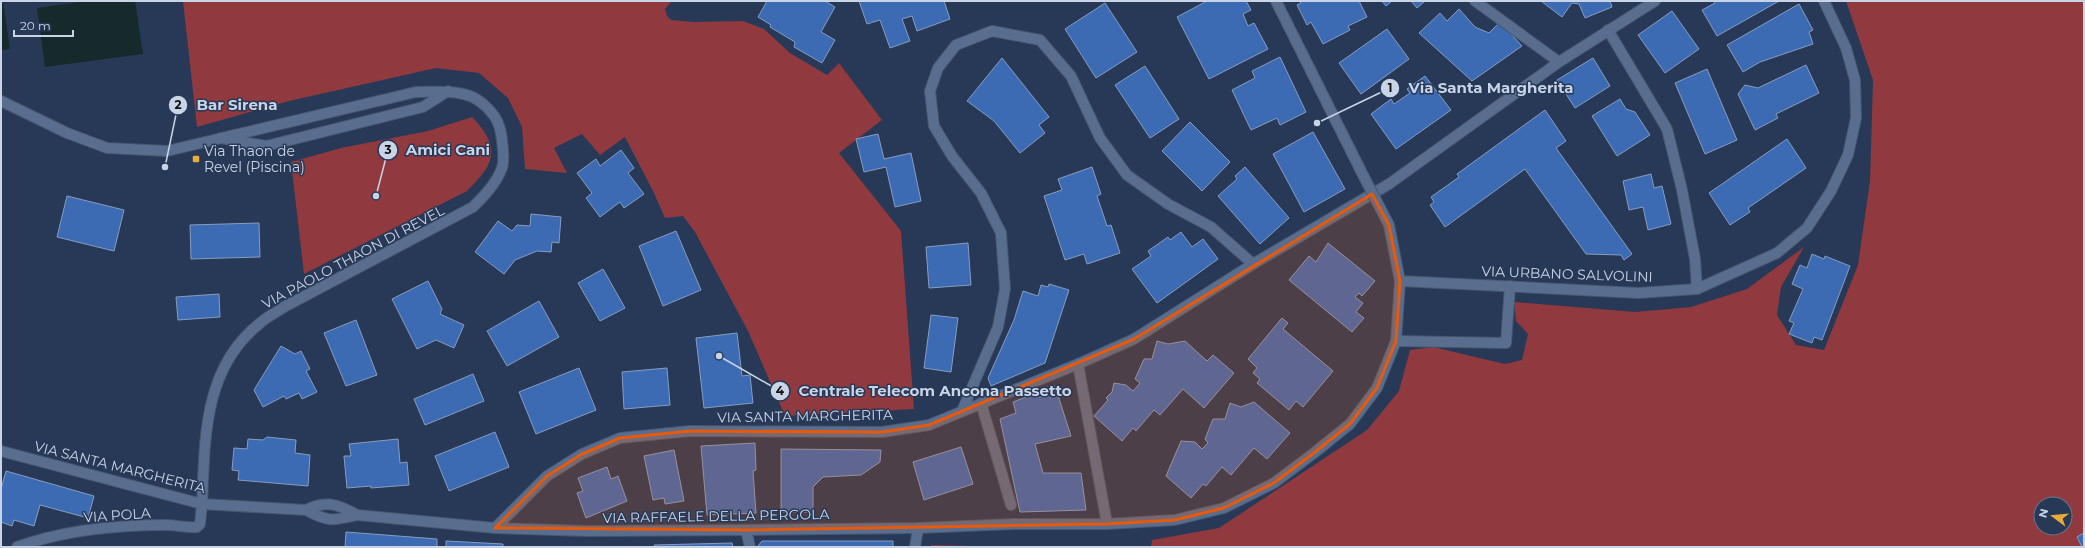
<svg xmlns="http://www.w3.org/2000/svg" width="2085" height="548" font-family="Montserrat,sans-serif">
	<rect width="100%" height="100%" fill="#273957"/>
	<g fill="#90393e" fill-rule="evenodd">
		<polygon points="183,1 672,1 665,9 667,16 671,20 694,22 743,21 764,29 790,53 827,75 839,63 882,120 839,153 901,231 914,409 785,416 748,331 695,232 683,216 665,218 654,193 625,137 600,155 582,134 554,148 567,173 525,169 522,127 508,98 479,73 436,68 289,101 197,127"/>
		<path d="M1846 1H2084V547H1151L1152 540 1219 528 1367 430 1399 391 1410 350 1433 347 1505 364 1522 360 1528 334 1516 321 1514 302 1635 312 1691 307 1747 289 1804 247 1781 287 1777 315 1796 345 1824 350 1858 265 1870 181 1873 80ZM2041 504H2065V528H2041Z"/>
		<path d="M472 117C501 147 496 163 467 191L304 274 291 162 341 148 428 131Z"/>
		<polygon points="931,545 974,546 930,547"/>
	</g>
	<g fill="#172a2b">
		<polygon points="1,1 3,1 10,49 1,50"/>
		<polygon points="87,1 135,1 143,54 45,67 37,8"/>
	</g>
	<g fill="#3c6ab3" stroke="#879dc0">
		<polygon points="767,1 825,1 835,7 821,32 835,40 822,63 794,47 795,42 770,27 771,25 758,17"/>
		<polygon points="859,1 944,1 950,19 917,31 912,16 902,19 910,41 890,48 880,20 867,24"/>
		<polygon points="1207,1 1246,1 1251,10 1243,14 1248,26 1254,23 1268,49 1209,79 1177,17"/>
		<polygon points="1300,1 1359,1 1367,17 1348,26 1350,30 1323,44 1311,22 1307,25 1297,5 1301,3"/>
		<polygon points="1382,1 1392,1 1386,6"/>
		<polygon points="1411,1 1425,1 1417,8"/>
		<polygon points="1541,1 1610,1 1612,7 1585,18 1579,4 1572,3 1562,17"/>
		<polygon points="1714,1 1779,1 1717,36 1702,10 1715,3"/>
		<polygon points="1105,3 1137,52 1096,78 1065,29"/>
		<polygon points="1799,4 1813,30 1809,32 1813,44 1760,62 1743,72 1727,45"/>
		<polygon points="1459,9 1475,27 1489,33 1500,22 1522,46 1472,81 1419,33 1440,13 1447,21"/>
		<polygon points="1672,11 1699,49 1665,73 1638,35"/>
		<polygon points="1387,29 1409,59 1361,94 1339,63"/>
		<polygon points="1280,57 1306,112 1280,125 1277,118 1251,130 1232,90 1255,78 1252,71"/>
		<polygon points="1002,58 1049,117 1039,125 1045,133 1020,153 994,121 967,101"/>
		<polygon points="1593,58 1610,86 1575,108 1557,80"/>
		<polygon points="1806,65 1819,93 1776,114 1778,118 1755,130 1738,94 1745,85 1758,88"/>
		<polygon points="1145,66 1179,119 1150,138 1115,85"/>
		<polygon points="1707,69 1737,140 1705,154 1675,83"/>
		<polygon points="1425,76 1451,110 1396,149 1371,114 1391,99 1394,104 1410,93 1407,89"/>
		<polygon points="1620,99 1626,109 1635,112 1650,135 1617,156 1592,116"/>
		<polygon points="1545,110 1566,141 1556,148 1632,254 1624,260 1621,255 1586,254 1525,169 1445,227 1430,205 1434,202 1431,197 1459,177 1457,174"/>
		<polygon points="1190,122 1230,162 1202,191 1162,151"/>
		<polygon points="1313,132 1345,189 1304,212 1273,154"/>
		<polygon points="878,134 884,159 911,153 921,201 895,207 886,167 864,172 856,139"/>
		<polygon points="1787,139 1806,168 1748,208 1750,212 1730,225 1709,193"/>
		<polygon points="621,150 634,168 628,173 644,194 624,208 620,202 600,217 586,198 592,193 577,173 596,159 600,166"/>
		<polygon points="1092,167 1101,194 1097,196 1107,226 1111,225 1120,253 1087,264 1084,254 1065,260 1044,196 1062,190 1058,179"/>
		<polygon points="1245,167 1289,218 1260,244 1218,196 1237,179 1235,176"/>
		<polygon points="1651,174 1654,188 1662,186 1671,224 1648,230 1643,207 1629,210 1623,181"/>
		<polygon points="67,196 124,210 114,251 57,237"/>
		<polygon points="531,214 561,217 559,243 552,242 551,252 537,251 515,260 504,274 475,252 498,221 512,231 517,225 530,226"/>
		<polygon points="259,223 260,257 191,259 190,225"/>
		<polygon points="676,231 701,290 663,306 639,246"/>
		<polygon points="1181,232 1192,247 1203,239 1218,259 1157,303 1132,269 1151,256 1148,251 1168,237 1170,240"/>
		<polygon points="968,243 971,285 929,288 926,247"/>
		<polygon points="1328,243 1375,281 1362,296 1359,293 1355,297 1363,303 1356,312 1364,318 1352,332 1289,280 1309,256 1316,262"/>
		<polygon points="1812,254 1824,259 1825,256 1850,266 1822,340 1814,337 1812,343 1789,334 1794,323 1789,321 1803,289 1792,284 1800,265 1807,268"/>
		<polygon points="603,269 625,308 600,321 578,283"/>
		<polygon points="428,281 442,309 440,314 464,325 454,348 436,340 417,349 392,299"/>
		<polygon points="1049,284 1069,290 1045,363 991,386 988,378 1014,320 1023,291 1038,296 1041,285 1048,287"/>
		<polygon points="219,294 220,317 178,320 176,297"/>
		<polygon points="539,301 559,337 507,366 487,331"/>
		<polygon points="931,315 958,318 951,372 924,368"/>
		<polygon points="1282,318 1288,323 1283,329 1333,371 1303,407 1296,401 1289,410 1257,383 1260,379 1253,373 1257,368 1248,359"/>
		<polygon points="356,320 377,375 346,386 324,333"/>
		<polygon points="737,333 742,376 750,375 753,403 704,408 696,338"/>
		<polygon points="1157,341 1168,344 1185,341 1207,361 1213,355 1234,373 1204,408 1183,389 1160,415 1154,410 1136,431 1133,428 1122,441 1094,416 1108,400 1106,398 1112,392 1114,383 1126,385 1133,391 1140,383 1135,379 1144,359 1152,359"/>
		<polygon points="281,346 295,354 301,351 310,369 306,371 317,392 302,399 299,393 286,399 284,396 263,407 254,390"/>
		<polygon points="579,368 596,410 536,434 519,392"/>
		<polygon points="667,368 670,405 624,409 622,372"/>
		<polygon points="473,374 484,401 425,425 414,399"/>
		<polygon points="1055,386 1071,436 1035,444 1043,473 1081,473 1086,510 1020,512 1000,419 1016,413 1013,402"/>
		<polygon points="1254,402 1290,433 1267,459 1254,448 1231,475 1222,467 1206,486 1203,484 1191,498 1166,476 1181,441 1195,442 1202,449 1208,443 1205,439 1213,419 1225,419 1230,403 1241,407"/>
		<polygon points="495,432 509,467 449,491 435,456"/>
		<polygon points="267,437 296,440 295,453 310,455 308,486 238,480 239,471 232,470 234,448 247,449 248,439 263,440"/>
		<polygon points="398,439 400,463 407,462 409,485 371,488 371,486 347,488 344,456 351,456 349,444"/>
		<polygon points="755,443 756,470 753,471 756,513 707,515 701,446"/>
		<polygon points="961,447 973,484 924,500 913,462"/>
		<polygon points="781,449 881,450 880,462 861,475 823,477 813,487 813,512 781,512"/>
		<polygon points="674,450 684,501 665,504 664,498 653,500 644,456"/>
		<polygon points="607,467 611,479 618,476 627,501 586,518 577,493 583,491 578,478"/>
		<polygon points="6,471 94,496 88,518 40,505 34,526 14,520 12,526 1,522 1,489"/>
		<polygon points="346,532 437,539 437,547 345,547"/>
		<polygon points="2084,533 2084,547 2082,547 2077,537"/>
		<polygon points="446,541 503,544 503,547 446,547"/>
		<polygon points="762,541 893,541 893,547 757,547"/>
		<polygon points="732,543 733,547 655,547 654,545"/>
	</g>
	<g fill="none" stroke-linecap="round" stroke-linejoin="round">
		<g stroke="#47566f" stroke-width="12">
			<g id="service">
				<polyline points="1475,1 1559,62"/>
				<polyline points="221,138 266,146 423,107 448,91"/>
				<polyline points="1396,341 1506,343 1510,286"/>
				<polyline points="1078,364 1107,524"/>
				<polyline points="981,403 1011,505"/>
				<polyline points="746,530 750,547"/>
			</g>
		</g>
		<g stroke="#47566f" stroke-width="12">
			<g id="minor">
				<polyline points="1608,30 1667,129 1682,190 1695,259 1697,289"/>
				<polyline points="1400,281 1638,293 1697,289 1777,253 1807,228 1831,191 1848,155 1856,118 1855,80 1846,48 1824,1"/>
				<polyline points="962,411 998,327 1005,289 1001,233 981,193 952,156 934,126 930,91 938,68 956,45 992,31 1040,40 1071,76 1100,138 1127,175 1168,204 1211,227 1253,264"/>
				<polyline points="495,528 547,476 582,454 620,438 690,431 882,432 929,425 1078,364 1134,339 1253,264 1389,184 1559,62 1655,1"/>
				<path d="M17 547C64 530 117 525 166 525 176 525 187 528 197 527L200 524 202 504"/>
				<polyline points="915,547 918,528"/>
			</g>
		</g>
		<g stroke="#47566f" stroke-width="12">
			<g id="tertiary">
				<polyline points="1276,1 1364,177"/>
				<path d="M1 101 67 133 107 148 167 151 416 92C434 92 453 90 470 96 481 100 494 113 498 123 502 132 505 159 502 168 496 184 484 196 473 207L284 307C276 313 266 317 259 324 203 369 205 439 202 504"/>
				<path d="M1 451 202 504 306 510C328 522 333 521 357 515L495 528 588 531 746 530 918 528 1014 524H1107L1175 520 1224 508 1274 483 1314 453 1350 424 1377 388 1396 341 1400 281 1389 225"/>
				<path d="M306 510C326 500 338 504 357 515"/>
			</g>
		</g>
		<use href="#service" stroke="#596e8f" stroke-width="10"/>
		<use href="#minor" stroke="#596e8f" stroke-width="10"/>
		<use href="#tertiary" stroke="#596e8f" stroke-width="10"/>
		<g stroke="#47566f" stroke-width="12" stroke-linecap="butt">
			<polyline id="tertiary-bridge" points="1364,177 1389,225"/>
		</g>
		<use href="#tertiary-bridge" stroke="#596e8f" stroke-width="10"/>
	</g>
	<path fill="#e8590c" fill-opacity="0.2" stroke="#e8590c" stroke-width="3" stroke-linejoin="round" d="M1372 194 1389 225 1400 281 1396 341 1377 388 1350 424 1314 453 1274 483 1224 508 1175 520 1107 524 746 530 495 528 547 476 582 454 620 438 690 431 882 432 929 425 1134 339Z"/>
	<rect fill="#e8ab37" stroke="#273957" stroke-width="1.5" x="192" y="155" width="8" height="8" rx="2"/>
	<g text-anchor="middle" stroke-width="3" stroke-linejoin="round" paint-order="stroke">
		<g font-size="14" fill="#c9d4e7" stroke="#273957" text-anchor="start">
			<text x="204" y="156">Via Thaon de<tspan x="204" dy="16">Revel (Piscina)</tspan></text>
		</g>
		<g font-size="14" fill="#c9d4e7" stroke="#273957">
			<text transform="translate(353 257) rotate(-28)" y="5">VIA PAOLO THAON DI REVEL</text>
			<text transform="translate(1567 274) rotate(2)" y="5">VIA URBANO SALVOLINI</text>
			<text transform="translate(805 416) rotate(-1)" y="5">VIA SANTA MARGHERITA</text>
			<text transform="translate(120 467) rotate(14)" y="5">VIA SANTA MARGHERITA</text>
			<text transform="translate(117 515) rotate(-4)" y="5">VIA POLA</text>
			<text transform="translate(716 516) rotate(-1)" y="5">VIA RAFFAELE DELLA PERGOLA</text>
		</g>
	</g>
	<path fill="none" stroke="#c9d4e7" stroke-width="1.5" d="M1317 123L1390 88M165 167L178 105M376 196L388 150M719 356L780 391"/>
	<g fill="#c9d4e7" stroke="#273957" stroke-width="1.5">
		<circle cx="1317" cy="123" r="4"/>
		<circle cx="165" cy="167" r="4"/>
		<circle cx="376" cy="196" r="4"/>
		<circle cx="719" cy="356" r="4"/>
		<circle cx="1390" cy="88" r="10"/>
		<circle cx="178" cy="105" r="10"/>
		<circle cx="388" cy="150" r="10"/>
		<circle cx="780" cy="391" r="10"/>
	</g>
	<g font-size="12" text-anchor="middle" font-weight="bold" fill="#111">
		<text x="1390" y="92">1</text>
		<text x="178" y="109">2</text>
		<text x="388" y="154">3</text>
		<text x="780" y="395">4</text>
	</g>
	<g font-size="15" text-anchor="middle" font-weight="bold" fill="#c9d4e7" stroke="#273957" stroke-width="3" stroke-linejoin="round" paint-order="stroke">
		<text x="1491" y="93">Via Santa Margherita</text>
		<text x="237" y="110">Bar Sirena</text>
		<text x="448" y="155">Amici Cani</text>
		<text x="935" y="396">Centrale Telecom Ancona Passetto</text>
	</g>
	<rect width="2085" height="548" fill="none" stroke="#c9d4e7" stroke-width="4"/>
	<g transform="translate(2053 516) rotate(286)"><circle r="19" fill="#273957" stroke="#687791"/>
	<path d="M0-3L7 15L0 10L-7 15Z" fill="#e8ab37"/>
	<text y="-6" font-size="11" font-weight="bold" text-anchor="middle" fill="#c9d4e7">N</text>
	</g>
	<path d="M14 30v6h59v-6" fill="none" stroke="#c9d4e7" stroke-width="2"/>
	<text x="20" y="30" font-size="12" fill="#c9d4e7" stroke="#273957" stroke-width="3" paint-order="stroke">20 m</text>
</svg>
